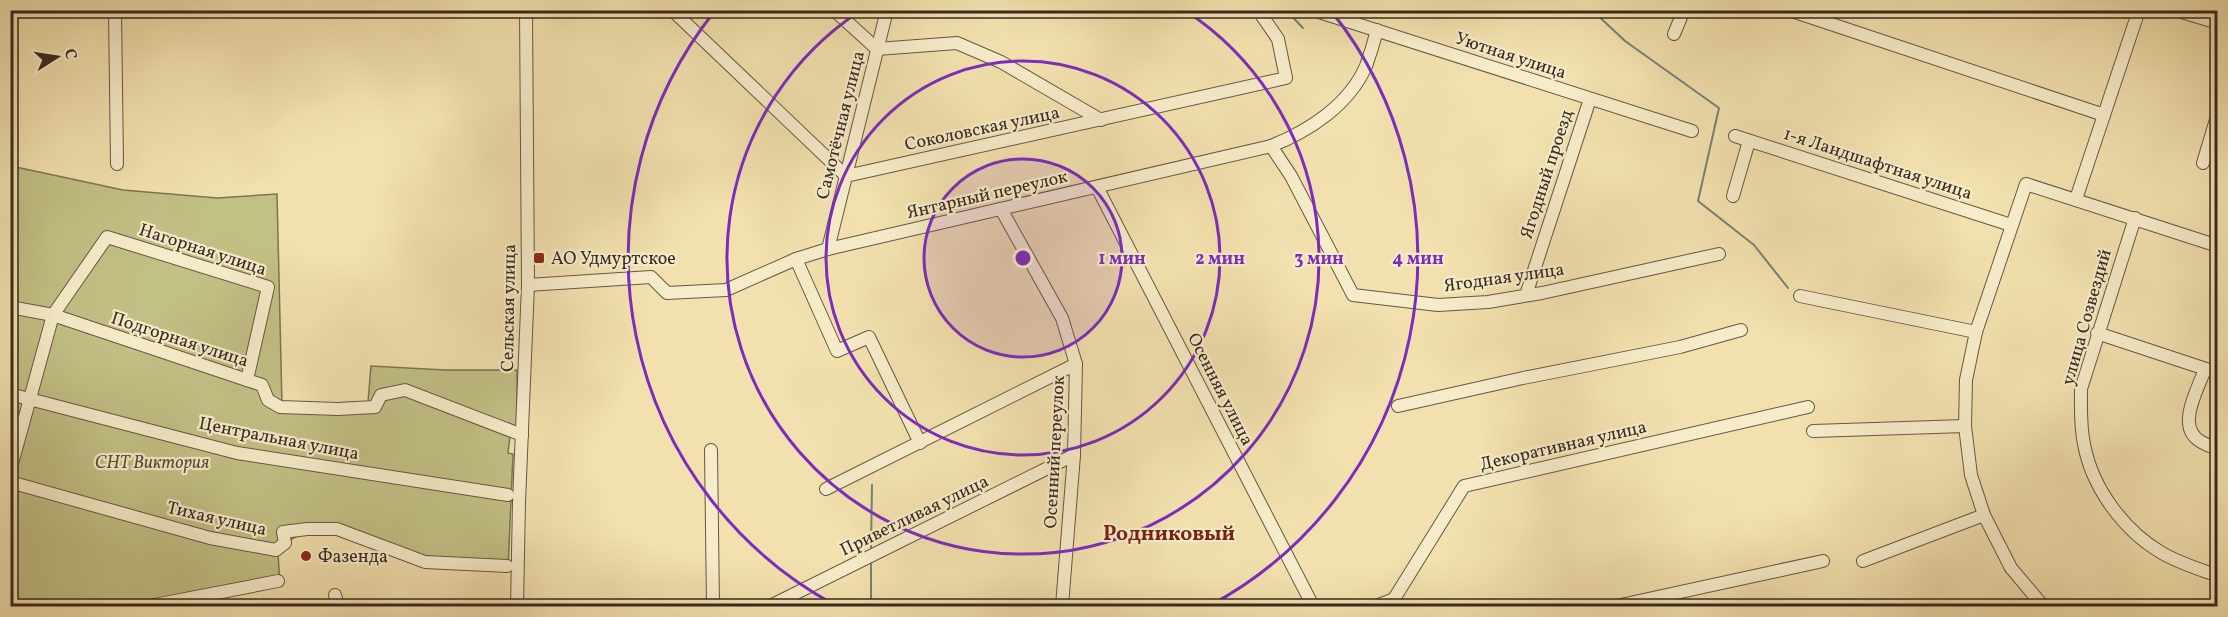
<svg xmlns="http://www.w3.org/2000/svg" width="2228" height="617" font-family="Vollkorn,serif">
	<rect width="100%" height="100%" fill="#f2e1ae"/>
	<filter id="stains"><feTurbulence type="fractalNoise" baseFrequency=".00333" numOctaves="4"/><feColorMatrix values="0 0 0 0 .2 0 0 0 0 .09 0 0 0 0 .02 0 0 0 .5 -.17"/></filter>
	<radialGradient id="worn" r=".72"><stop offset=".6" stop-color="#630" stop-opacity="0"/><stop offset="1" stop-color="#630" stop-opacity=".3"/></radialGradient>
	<polygon fill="#c2c185" stroke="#7c7553" stroke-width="1.5" points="11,166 123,190 217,198 277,194 282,404 368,402 371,366 445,370 517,370 517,427 511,427 508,453 513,454 508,569 424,566 336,534 301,534 290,540 278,553 280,585 173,606 11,606"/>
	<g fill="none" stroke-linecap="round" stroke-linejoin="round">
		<g stroke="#738275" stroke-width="2">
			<polyline points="1286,10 1303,28"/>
			<polyline points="1592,10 1625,41 1719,108 1698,201 1754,245 1788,288"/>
			<polyline points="871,548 872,485"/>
			<polyline points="871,561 871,606"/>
		</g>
		<g stroke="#665744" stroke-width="14">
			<g id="minor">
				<polyline points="115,10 117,164"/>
				<polyline points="672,10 846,176 1286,78 1278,39 1258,10"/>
				<polyline points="834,10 877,49 957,43 1001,62 1101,120"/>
				<polyline points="1789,10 2104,115"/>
				<polyline points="2175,10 2218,23"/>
				<polyline points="1319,12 1692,131"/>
				<polyline points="1674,34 1684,10"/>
				<polyline points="1735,136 2011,225"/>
				<polyline points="1271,146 1291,176 1353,295 1438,305 1488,302 1542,293 1719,254"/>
				<polyline points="2203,163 2218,113"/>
				<polyline points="1097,187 1313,606"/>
				<polyline points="1733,196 1749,141"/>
				<polyline points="2076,199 2139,10"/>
				<polyline points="1001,209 1062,318 1076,364 1074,455 1062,606"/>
				<path d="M2135 218 2081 389C2081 407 2080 426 2084 444 2092 488 2124 531 2162 553 2179 563 2199 569 2218 576"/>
				<polyline points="828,249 887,10"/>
				<polyline points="528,285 651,277 667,293 726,290 796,259"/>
				<polyline points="1526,295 1590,99"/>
				<polyline points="1800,296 1976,332"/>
				<polyline points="10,307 53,315 247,380 262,385 268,400 280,407 338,409 375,407 381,395 405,390 522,435"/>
				<polyline points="2097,333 2218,373"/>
				<path d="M2205 369C2199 387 2178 422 2196 438 2202 444 2210 446 2218 449"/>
				<polyline points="10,394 237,453 508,495"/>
				<polyline points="1398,406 1523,378 1680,347 1741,330"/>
				<polyline points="1813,431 1965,426"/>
				<path d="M920 443 869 337 837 351 796 259 828 249 1271 146C1309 131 1349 105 1366 66 1370 55 1374 42 1377 30"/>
				<polyline points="711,450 713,606"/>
				<polyline points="10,471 53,315 107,237 268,287 247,380"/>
				<polyline points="10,482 210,538 276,550 285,543 283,532 307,529 337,529 425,562 507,566"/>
				<polyline points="826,489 1076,364"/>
				<polyline points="1863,561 1984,515"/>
				<polyline points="335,595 338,606"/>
				<polyline points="1394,599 1464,486 1808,407"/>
				<polyline points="149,606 278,581"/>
				<polyline points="517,606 519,502 528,285 526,10"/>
				<polyline points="770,606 1074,455"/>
				<polyline points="1376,606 1394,599"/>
				<polyline points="1616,606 1823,561"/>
				<polyline points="2043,606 2011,568 1984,515 1971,475 1965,426 1966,380 1976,332 2026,184 2218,246"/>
			</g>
		</g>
		<use href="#minor" stroke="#f7ecca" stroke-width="12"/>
	</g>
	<circle cx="1023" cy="258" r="99" fill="#7b2cbf" fill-opacity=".12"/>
	<g fill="none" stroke="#7b2cbf" stroke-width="3">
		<circle cx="1023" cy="258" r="99"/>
		<circle cx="1023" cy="258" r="197"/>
		<path d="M1186 11A296 296 0 1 1 860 11"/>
		<path d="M835 605A395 395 0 0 1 714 12M1332 12A395 395 0 0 1 1211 605"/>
	</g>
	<g fill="#8f2418" stroke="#f7ecca" stroke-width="2">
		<rect x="533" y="252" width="12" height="12" rx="3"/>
		<circle cx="306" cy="556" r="6"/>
	</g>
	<g text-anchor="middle" stroke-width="4.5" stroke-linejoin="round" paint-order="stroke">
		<g font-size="18" fill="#372921" stroke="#f7ecca">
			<text transform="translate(1511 55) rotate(18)" y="6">Уютная улица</text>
			<text transform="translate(840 125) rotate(-76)" y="6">Самотёчная улица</text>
			<text transform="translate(982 128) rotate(-12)" y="6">Соколовская улица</text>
			<text transform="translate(1878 163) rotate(18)" y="6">1-я Ландшафтная улица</text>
			<text transform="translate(1546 174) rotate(-72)" y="6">Ягодный проезд</text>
			<text transform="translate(987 194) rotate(-13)" y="6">Янтарный переулок</text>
			<text transform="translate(203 249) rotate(18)" y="6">Нагорная улица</text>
			<text transform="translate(1504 277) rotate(-8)" y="6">Ягодная улица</text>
			<text transform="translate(508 308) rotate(-89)" y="6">Сельская улица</text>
			<text transform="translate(2086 317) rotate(-74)" y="6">улица Созвездий</text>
			<text transform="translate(180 339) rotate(18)" y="6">Подгорная улица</text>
			<text transform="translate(1221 389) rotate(63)" y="6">Осенняя улица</text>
			<text transform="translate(279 438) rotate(11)" y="6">Центральная улица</text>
			<text transform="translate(1563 445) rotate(-13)" y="6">Декоративная улица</text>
			<text transform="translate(1054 452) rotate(-87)" y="6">Осенний переулок</text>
			<text transform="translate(914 515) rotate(-26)" y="6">Приветливая улица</text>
			<text transform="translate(217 518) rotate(13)" y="6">Тихая улица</text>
		</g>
		<g font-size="18" fill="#372921" stroke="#f7ecca" text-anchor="start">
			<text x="551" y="264">АО Удмуртское</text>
			<text x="318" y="562">Фазенда</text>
		</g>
		<g font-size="18" font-style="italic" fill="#5a4f3a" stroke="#f7ecca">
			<text x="152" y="468">СНТ Виктория</text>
		</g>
		<g font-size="21" font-weight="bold" fill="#7a1f14" stroke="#f7ecca">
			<text x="1169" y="540">Родниковый</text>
		</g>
	</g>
	<circle cx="1023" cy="258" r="9" fill="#7b2cbf" stroke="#f7ecca" stroke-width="3"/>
	<g font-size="18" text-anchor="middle" font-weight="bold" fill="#7b2cbf" stroke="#f7ecca" stroke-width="4.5" stroke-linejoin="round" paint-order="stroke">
		<text x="1122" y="264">1 мин</text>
		<text x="1220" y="264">2 мин</text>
		<text x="1319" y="264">3 мин</text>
		<text x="1418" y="264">4 мин</text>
	</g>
	<rect width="2228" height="617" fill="none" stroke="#f2e1ae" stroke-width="36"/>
	<rect x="12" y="12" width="2204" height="593" fill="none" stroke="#372921" stroke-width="3"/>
	<rect x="18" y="18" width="2192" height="581" fill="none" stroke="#372921" stroke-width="1.5"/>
	<g transform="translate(57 57) rotate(78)" stroke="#f7ecca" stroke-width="4.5" paint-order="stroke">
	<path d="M0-4.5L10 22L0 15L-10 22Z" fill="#372921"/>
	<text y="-9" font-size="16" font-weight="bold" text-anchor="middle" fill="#372921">С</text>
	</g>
	<rect width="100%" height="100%" filter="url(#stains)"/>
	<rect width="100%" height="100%" fill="url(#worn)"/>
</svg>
